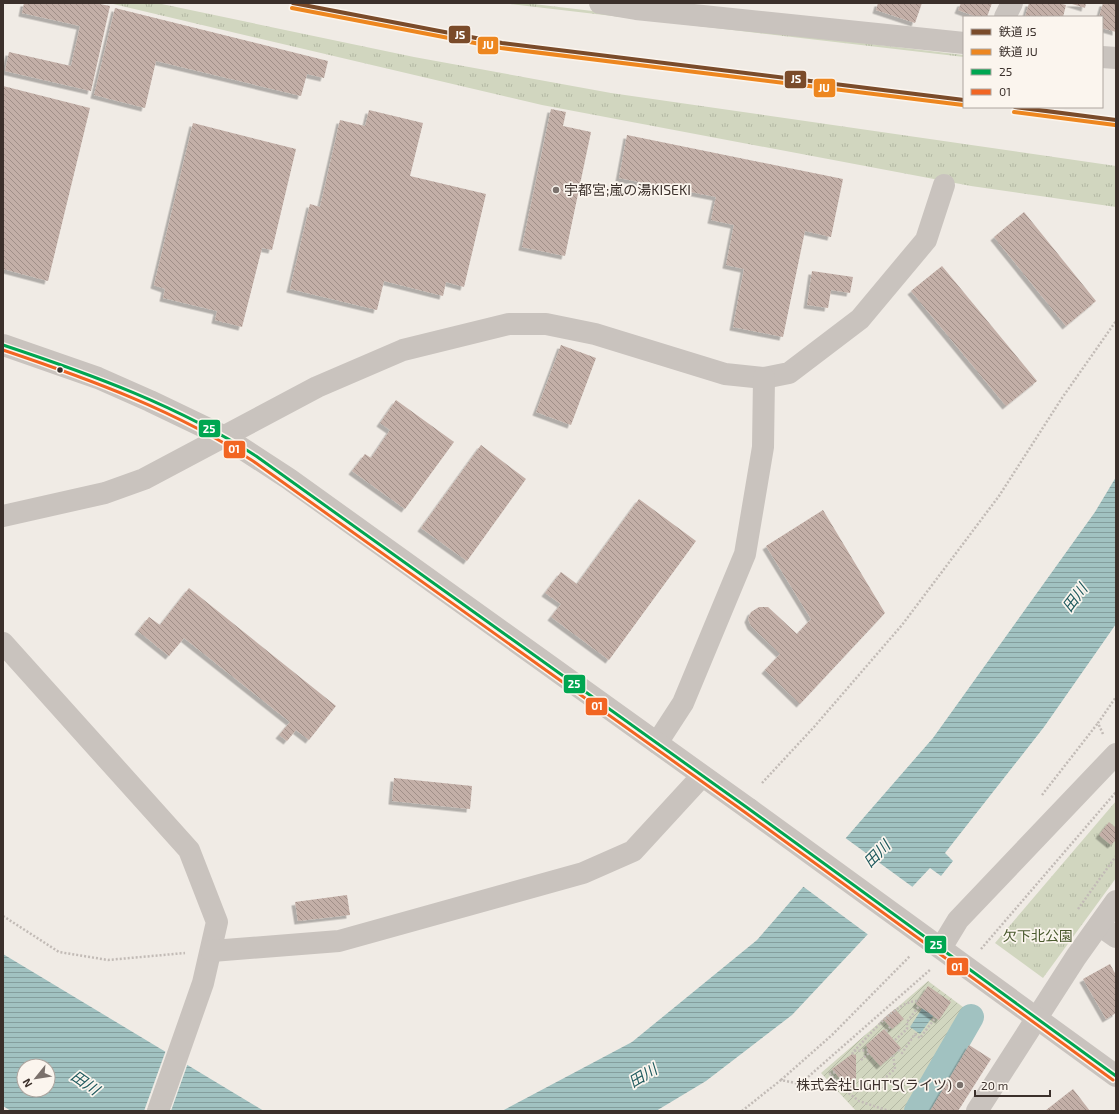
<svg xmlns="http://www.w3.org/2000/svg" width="1119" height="1114" font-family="'Exo 2','Noto Sans JP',sans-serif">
	<defs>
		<pattern id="grass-tufts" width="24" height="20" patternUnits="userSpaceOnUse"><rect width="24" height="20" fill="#d1d6bf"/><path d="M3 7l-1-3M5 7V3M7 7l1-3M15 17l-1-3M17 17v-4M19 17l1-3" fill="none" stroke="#b4b8a4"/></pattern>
		<pattern id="garden-furrows" width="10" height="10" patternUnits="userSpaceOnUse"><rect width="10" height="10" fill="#d1d6bf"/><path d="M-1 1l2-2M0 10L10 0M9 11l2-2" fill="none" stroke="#b4b8a4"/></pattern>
		<pattern id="water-rules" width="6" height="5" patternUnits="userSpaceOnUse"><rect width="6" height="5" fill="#a1c2c1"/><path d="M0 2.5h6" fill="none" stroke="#849e9d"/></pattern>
		<pattern id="building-back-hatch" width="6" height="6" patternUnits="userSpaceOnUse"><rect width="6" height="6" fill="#c3afa7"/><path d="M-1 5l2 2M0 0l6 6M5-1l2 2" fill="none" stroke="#a08f88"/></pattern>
		<filter id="shadow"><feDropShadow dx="-3.5" dy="3.5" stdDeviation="0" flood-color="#0004"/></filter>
	</defs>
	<rect width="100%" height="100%" fill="#f0ebe5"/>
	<g fill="url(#grass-tufts)">
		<polygon points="109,3 157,3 414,57 611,93 1116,166 1116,207 971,186 542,105"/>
		<polygon points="501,3 525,3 964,55 964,57"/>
		<polygon points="1116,801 1116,878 1043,978 995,943"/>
	</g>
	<polygon fill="url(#garden-furrows)" points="928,981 967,1010 911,1111 856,1111 821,1073"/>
	<g fill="url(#water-rules)" fill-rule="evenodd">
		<polygon points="1116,477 1116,624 1044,727 945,853 953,861 941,876 930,868 792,1015 706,1081 656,1111 502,1111 632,1042 757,940 933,738 1095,512"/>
		<path d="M3 954 264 1111H11L3 1106ZM24 1066H48V1090H24Z"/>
		<polygon points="925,1004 936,1012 920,1034 910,1027"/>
	</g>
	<g fill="#f0ebe5">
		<polygon points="844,837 914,888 870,936 801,885"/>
		<polygon points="166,1050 188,1063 171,1111 144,1111"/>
	</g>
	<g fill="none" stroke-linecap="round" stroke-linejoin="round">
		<polyline stroke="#a1c2c1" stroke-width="26" points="917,1111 971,1017"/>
	</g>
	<g fill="url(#building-back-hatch)" filter="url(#shadow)">
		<polygon points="24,3 95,3 110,6 91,91 5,71 9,52 71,66 80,26 22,13"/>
		<polygon points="878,3 922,3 915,23 876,10"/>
		<polygon points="961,3 992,3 987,17 977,17 958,10"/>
		<polygon points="1029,3 1058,3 1066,5 1063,17 1025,17"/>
		<polygon points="1069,3 1086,3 1085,8"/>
		<polygon points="1103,3 1116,3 1116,32 1102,28 1102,17 1099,17"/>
		<polygon points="115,8 328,61 324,78 307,74 301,96 156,61 145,108 94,95"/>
		<polygon points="3,86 90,108 48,281 3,269"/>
		<polygon points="551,109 566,112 563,126 591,132 565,256 522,247"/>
		<polygon points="369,110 423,123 410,176 486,194 464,287 446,282 443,296 384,281 377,310 290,289 310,204 320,207 340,120 365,126"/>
		<polygon points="193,123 296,149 272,250 262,248 242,327 215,320 217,311 163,298 165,289 154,285"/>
		<polygon points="627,135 843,179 831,237 805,231 783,337 733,327 744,269 726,265 734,225 711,220 716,197 619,178"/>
		<polygon points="1024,212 1096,301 1066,326 994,237"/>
		<polygon points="942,266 1037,381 1006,406 911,291"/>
		<polygon points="812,271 853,277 850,293 831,290 828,308 807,305"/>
		<polygon points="561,345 596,358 571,425 536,412"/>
		<polygon points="396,400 454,442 405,509 352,471 365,454 371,458 390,430 380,423"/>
		<polygon points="481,445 526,479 467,561 421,528"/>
		<polygon points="639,499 696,541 609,660 551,617 561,604 545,593 561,572 577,584"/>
		<polygon points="823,510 885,613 800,704 765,670 780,654 751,626 748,619 751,612 759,607 768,607 797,634 811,619 766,546"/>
		<polygon points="189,588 336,706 309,740 296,730 287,741 279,735 290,722 184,638 169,656 138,631 149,617 160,625"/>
		<polygon points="394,778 472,786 470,809 392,801"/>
		<polygon points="1109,822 1116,828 1116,840 1111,845 1099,835"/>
		<polygon points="347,895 350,915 298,921 295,902"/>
		<polygon points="1110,964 1116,975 1116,1013 1106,1019 1083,979"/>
		<polygon points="928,986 951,1002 939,1020 916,1004"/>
		<polygon points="895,1009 904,1019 892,1029 883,1019"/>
		<polygon points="884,1029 901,1048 880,1066 867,1051 868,1050 866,1045"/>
		<polygon points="969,1045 991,1059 958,1111 930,1111"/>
		<polygon points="852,1054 856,1055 856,1086 848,1088 832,1069"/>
		<polygon points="1073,1089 1090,1111 1045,1111"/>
	</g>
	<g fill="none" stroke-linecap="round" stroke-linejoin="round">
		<g stroke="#c2bbb6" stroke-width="2.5" stroke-dasharray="2 2" stroke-linecap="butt">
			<polyline points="1103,734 1098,723 1116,697"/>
			<polyline points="762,783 814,727 902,625 999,496 1062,398 1116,321"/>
			<polyline points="1042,795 1098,723"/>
			<polyline points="1078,909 1116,856"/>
			<polyline points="3,916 59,952 108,960 185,953"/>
			<polyline points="981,949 1116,792"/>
			<polyline points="886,1031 890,1027"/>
			<polyline points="895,1040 907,1029 907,1022 919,1006"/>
			<polyline points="898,1050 902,1053 915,1034 920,1038 936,1017"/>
			<path d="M854 1051C869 1036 897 1000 918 1001"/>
			<polyline points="852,1054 854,1051 868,1050"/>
			<polyline points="861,1060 869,1053"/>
			<polyline points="835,1072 830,1074 846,1091 859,1101 889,1111"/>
			<polyline points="781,1080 832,1035 910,956"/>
			<polyline points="853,1087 852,1089 876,1086 895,1069 893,1054"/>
			<polyline points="742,1111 781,1080 800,1084 931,969"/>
		</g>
		<g stroke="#c9c3be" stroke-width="22">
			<polyline points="600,3 636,9 964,43"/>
			<polyline points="1005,17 1012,3"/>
			<polyline points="1102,57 1116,58"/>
			<polyline points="3,516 105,493 144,479 317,387 403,350 509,324 546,324 595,334 725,374 764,378 789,373 860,319 926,240 944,185"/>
			<polyline points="3,643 189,850 217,922 203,983 158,1111"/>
			<polyline points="657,743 683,703 745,554 763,447 764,378"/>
			<polyline points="1099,925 1116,937"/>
			<polyline points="941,948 958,920 1116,754"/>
			<polyline points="212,951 339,941 583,873 633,851 702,776"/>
			<polyline points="977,1111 1076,957 1116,901"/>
		</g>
		<polyline stroke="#c9c3be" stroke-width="22" points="3,345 98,378 150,401 223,436 289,479 749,809"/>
		<polyline stroke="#c9c3be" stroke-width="22" points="749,809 1116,1076"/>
		<g stroke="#fbf5ee" stroke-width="6">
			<path id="bus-1" d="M3 345C90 374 179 406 256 456L749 809 1116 1076"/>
		</g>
		<g stroke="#fbf5ee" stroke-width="6">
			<path id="bus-2" d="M3 350C89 379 177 411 253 461L746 813 1113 1080"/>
		</g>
		<use href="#bus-1" stroke="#00a651" stroke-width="3"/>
		<use href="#bus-2" stroke="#f26522" stroke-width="3"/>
		<g stroke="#fbf5ee" stroke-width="7">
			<g id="rail-1">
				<polyline points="293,3 502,43 964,100"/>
				<polyline points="1015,107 1116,120"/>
			</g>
		</g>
		<g stroke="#fbf5ee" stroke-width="7">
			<g id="rail-2">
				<polyline points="292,8 501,48 963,105"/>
				<polyline points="1014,112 1115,125"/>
			</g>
		</g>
		<use href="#rail-1" stroke="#7a4b2a" stroke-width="4"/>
		<use href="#rail-2" stroke="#ed861f" stroke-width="4"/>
	</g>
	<g fill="#7a716c" stroke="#fbf5ee" stroke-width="1.5">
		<circle cx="556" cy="190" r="4"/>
		<circle cx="960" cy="1085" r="4"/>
	</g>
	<circle fill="#3b302b" stroke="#fbf5ee" stroke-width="1.5" cx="60" cy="370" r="3.5"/>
	<g text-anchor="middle" stroke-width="3.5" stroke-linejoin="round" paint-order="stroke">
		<g font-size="14" fill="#3b302b" stroke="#fbf5ee" text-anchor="start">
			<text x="564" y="195">宇都宮;嵐の湯KISEKI</text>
			<text x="952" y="1090" text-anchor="end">株式会社LIGHT'S(ライツ)</text>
		</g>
		<g font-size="14" fill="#4a5a2e" stroke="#fbf5ee">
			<text x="1038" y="941">欠下北公園</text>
		</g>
		<g font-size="15" font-style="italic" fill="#1f5a5e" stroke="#fbf5ee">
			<text transform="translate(1075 598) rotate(-53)" y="5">田川</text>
			<text transform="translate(877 854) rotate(-45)" y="5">田川</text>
			<text transform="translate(643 1076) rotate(-31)" y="5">田川</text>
			<text transform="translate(85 1083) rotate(35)" y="5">田川</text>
		</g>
	</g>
	<g stroke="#fbf5ee" stroke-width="1.5">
		<rect x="448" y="25" width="23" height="19" rx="4" fill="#7a4b2a"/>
		<rect x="477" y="36" width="22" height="19" rx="4" fill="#ed861f"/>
		<rect x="784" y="70" width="23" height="19" rx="4" fill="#7a4b2a"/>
		<rect x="813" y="78" width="23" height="20" rx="4" fill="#ed861f"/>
		<rect x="198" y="419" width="23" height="19" rx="4" fill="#00a651"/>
		<rect x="223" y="440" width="23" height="19" rx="4" fill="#f26522"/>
		<rect x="563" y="674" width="23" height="20" rx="4" fill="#00a651"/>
		<rect x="585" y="697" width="23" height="19" rx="4" fill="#f26522"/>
		<rect x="924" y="935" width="23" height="19" rx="4" fill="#00a651"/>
		<rect x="946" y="957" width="23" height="19" rx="4" fill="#f26522"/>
	</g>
	<g font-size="11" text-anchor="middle" font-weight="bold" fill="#fff">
		<text x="460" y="39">JS</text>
		<text x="488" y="49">JU</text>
		<text x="796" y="83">JS</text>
		<text x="824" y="92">JU</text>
		<text x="209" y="433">25</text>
		<text x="234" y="453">01</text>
		<text x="574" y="688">25</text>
		<text x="597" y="710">01</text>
		<text x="936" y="949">25</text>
		<text x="957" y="971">01</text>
	</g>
	<rect width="1119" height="1114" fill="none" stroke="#3b302b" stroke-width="8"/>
	<rect x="963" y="16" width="140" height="92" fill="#fbf5ee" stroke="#aea6a0"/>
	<rect x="971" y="29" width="20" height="6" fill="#7a4b2a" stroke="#aea6a0"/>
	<text x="999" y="36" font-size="12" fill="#3b302b">鉄道 JS</text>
	<rect x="971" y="49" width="20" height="6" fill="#ed861f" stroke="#aea6a0"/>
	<text x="999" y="56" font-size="12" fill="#3b302b">鉄道 JU</text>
	<rect x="971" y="69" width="20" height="6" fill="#00a651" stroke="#aea6a0"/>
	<text x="999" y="76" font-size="12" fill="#3b302b">25</text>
	<rect x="971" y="89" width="20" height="6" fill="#f26522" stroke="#aea6a0"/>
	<text x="999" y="96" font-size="12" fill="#3b302b">01</text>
	<g transform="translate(36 1078) rotate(240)"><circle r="19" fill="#fbf5ee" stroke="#aea6a0"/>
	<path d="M0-3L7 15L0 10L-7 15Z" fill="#7a716c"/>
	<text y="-6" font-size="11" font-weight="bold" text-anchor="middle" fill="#3b302b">N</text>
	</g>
	<path d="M975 1090v6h75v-6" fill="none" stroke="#3b302b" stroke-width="2"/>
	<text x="981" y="1090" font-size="12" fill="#3b302b" stroke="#fbf5ee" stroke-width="3" paint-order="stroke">20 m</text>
</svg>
